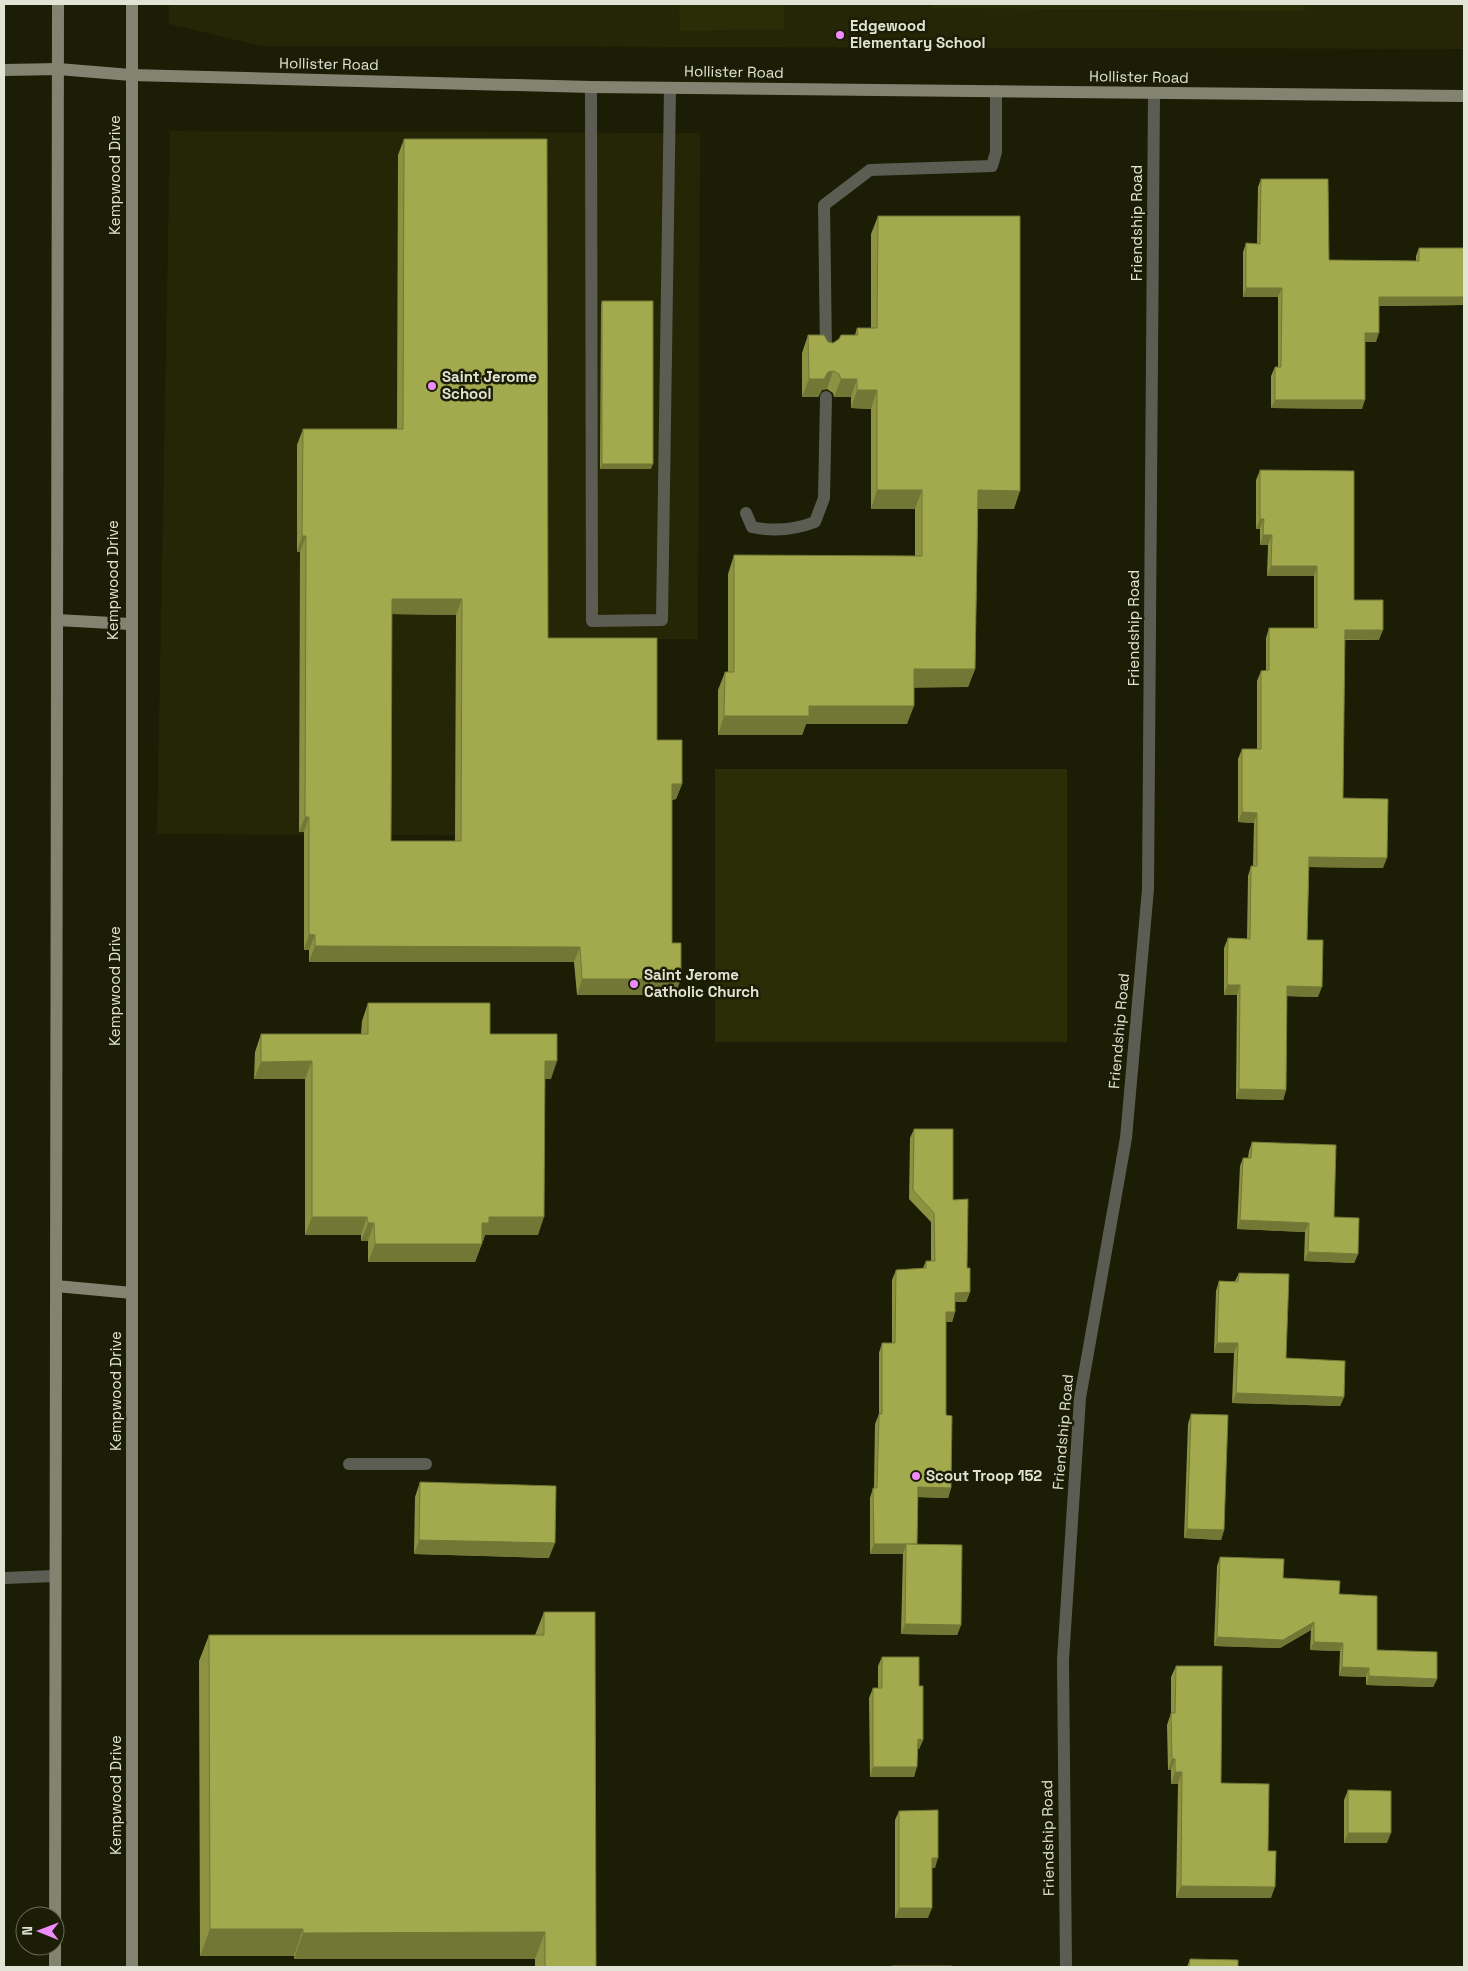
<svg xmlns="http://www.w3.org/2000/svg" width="1468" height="1971" font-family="'Space Grotesk',sans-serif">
	<rect width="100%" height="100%" fill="#1b1d05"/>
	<g fill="#242606">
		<polygon points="169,4 1464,4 1464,49 261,46 169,24"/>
		<polygon points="170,131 700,133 698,639 552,639 550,836 157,834"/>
	</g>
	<g fill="#2b2d06">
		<polygon points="679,4 784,4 784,29 680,31"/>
		<polygon points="933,4 1305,4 1305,11 933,8"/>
		<rect x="715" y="769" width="352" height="273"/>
	</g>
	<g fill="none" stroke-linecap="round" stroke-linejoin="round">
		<g stroke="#5c5d52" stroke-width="12">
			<polyline points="591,87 592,621 662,620 670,88"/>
			<polyline points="826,352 824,205 870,170 992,166 996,152 996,91"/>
			<path d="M746 513 752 527C775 532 794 530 815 522L824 498 826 397"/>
			<polyline points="349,1464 426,1464"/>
			<polyline points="4,1578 55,1576"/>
		</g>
		<polyline stroke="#5c5d52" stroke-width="12" points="1066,1967 1063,1660 1080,1398 1126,1138 1148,889 1154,93"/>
		<g stroke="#828471" stroke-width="12">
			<path d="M132 4C129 658 135 1313 132 1967"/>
			<polyline points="4,70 58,69 131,75 591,87 1464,96"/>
			<polyline points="57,620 130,624"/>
			<polyline points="56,1286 132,1293"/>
			<polyline points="55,1967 58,4"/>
		</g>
	</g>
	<g fill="#8c9242" fill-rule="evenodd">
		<path d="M404 139 548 638 657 740 682 784 676 799 672 800V943L675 995H577L574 962H309V950H304V832H299L300 552H297V445L303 429H397L398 155ZM392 614 456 615 455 841H391Z"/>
		<polygon points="1261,179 1329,260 1416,261 1416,256 1419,248 1464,248 1464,305 1379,306 1376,342 1365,342 1362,409 1271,408 1271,376 1275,367 1278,367 1278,297 1243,297 1243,252 1246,243 1257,244 1258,187"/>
		<polygon points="878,216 1014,509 978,509 975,669 968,687 914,687 907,724 806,724 802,735 718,735 718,690 725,672 728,672 728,574 734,555 915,556 915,509 871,509 871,409 851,408 851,397 834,397 833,393 827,389 822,390 818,397 802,397 802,353 808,335 833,343 855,335 857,328 871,328 871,234"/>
		<polygon points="602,301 651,469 600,469 601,306"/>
		<polygon points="1260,470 1354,600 1379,640 1344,640 1343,798 1383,868 1309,867 1307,940 1318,997 1287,996 1286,1090 1283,1100 1236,1099 1237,995 1224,995 1224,948 1228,938 1247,939 1248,876 1251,866 1253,866 1254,823 1238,822 1238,759 1242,749 1257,749 1257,681 1261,671 1266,671 1266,638 1269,628 1314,628 1314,576 1267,576 1268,545 1260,545 1260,529 1256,529 1256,480"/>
		<polygon points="368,1003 490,1034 551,1079 545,1079 538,1235 485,1235 483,1241 482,1241 475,1262 368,1262 368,1241 361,1241 361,1235 305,1235 305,1079 254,1079 255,1052 261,1034 361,1034 362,1021"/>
		<polygon points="914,1129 953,1200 967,1268 970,1292 966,1302 955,1302 955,1312 952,1322 946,1322 946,1415 951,1488 948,1498 918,1497 917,1544 961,1625 957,1635 901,1634 903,1554 870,1554 870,1498 873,1488 874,1488 875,1424 879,1414 879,1353 882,1343 892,1343 892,1280 896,1270 923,1268 926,1261 931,1261 931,1222 909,1199 910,1138"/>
		<polygon points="1252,1142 1334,1217 1358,1254 1354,1263 1304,1261 1305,1232 1237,1229 1240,1166 1243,1158 1248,1158 1249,1151"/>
		<polygon points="1239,1273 1286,1358 1344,1397 1340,1406 1232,1403 1234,1353 1214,1353 1216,1291 1219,1281 1235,1281"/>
		<polygon points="1191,1414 1224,1530 1221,1540 1184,1538 1188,1424"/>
		<polygon points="420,1482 549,1558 414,1554 415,1497"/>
		<polygon points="1220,1557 1283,1578 1339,1594 1377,1650 1437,1679 1433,1687 1366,1685 1366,1677 1339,1676 1340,1651 1310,1650 1311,1630 1280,1648 1214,1646 1217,1566"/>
		<polygon points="544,1612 596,1967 535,1967 535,1959 294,1959 294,1956 200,1956 199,1661 209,1635 535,1635"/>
		<polygon points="882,1657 919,1686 923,1740 919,1749 918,1749 914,1777 870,1777 869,1698 873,1688 878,1688 878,1666"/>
		<polygon points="1176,1666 1221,1783 1268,1851 1271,1898 1176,1898 1178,1784 1171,1784 1171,1770 1168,1770 1167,1725 1171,1713 1171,1677"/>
		<polygon points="1348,1790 1387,1843 1344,1843 1344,1800"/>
		<polygon points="899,1811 935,1868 932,1868 928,1918 895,1918 895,1820"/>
		<polygon points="1190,1959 1238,1967 1187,1967"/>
	</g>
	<g fill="#727736">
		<polygon points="1246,288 1282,288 1278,297 1243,297"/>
		<polygon points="1379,297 1464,297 1464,305 1376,306"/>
		<polygon points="1365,333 1379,333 1376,342 1362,342"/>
		<polygon points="833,371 827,389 822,390 818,397 802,397 809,379"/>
		<polygon points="841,379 857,379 851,397 834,397"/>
		<polygon points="857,390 877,390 871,409 851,408"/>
		<polygon points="1275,400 1365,400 1362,409 1271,408"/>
		<polygon points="602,464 653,464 651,469 600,469"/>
		<polygon points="877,490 922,490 915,509 871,509"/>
		<polygon points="978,490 1020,491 1014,509 971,509"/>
		<polygon points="1260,519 1264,519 1260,529 1256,529"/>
		<polygon points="1263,535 1272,535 1268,545 1260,545"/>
		<polygon points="302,536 306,536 300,552 297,552"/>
		<polygon points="1271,566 1317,566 1314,576 1267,576"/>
		<polygon points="392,599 462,599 456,615 386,614"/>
		<polygon points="1345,630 1383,630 1379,640 1341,639"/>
		<polygon points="914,669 975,669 968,687 907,688"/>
		<polygon points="809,706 914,706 907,724 806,724 802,735 718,735 724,716"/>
		<polygon points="672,784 682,784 676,799 667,800"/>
		<polygon points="1242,812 1257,813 1254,823 1238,822"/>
		<polygon points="305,817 309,817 304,832 299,832"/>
		<polygon points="1309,857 1387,858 1383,868 1305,867"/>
		<polygon points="309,934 315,935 309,950 304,950"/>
		<polygon points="315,946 580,947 574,962 309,962"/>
		<polygon points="582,979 681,979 675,995 577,995"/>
		<polygon points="1227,985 1240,985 1237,995 1224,995"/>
		<polygon points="1287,986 1322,987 1318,997 1283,996"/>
		<polygon points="312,1061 305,1079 254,1079 261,1062"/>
		<polygon points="545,1061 557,1061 551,1079 538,1079"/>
		<polygon points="1239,1089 1286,1090 1283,1100 1236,1099"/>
		<polygon points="312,1217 367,1217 361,1235 305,1235"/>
		<polygon points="489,1217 544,1217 538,1235 485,1235 483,1241 475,1241 482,1223"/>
		<polygon points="1240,1220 1309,1223 1305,1232 1237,1229"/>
		<polygon points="368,1223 374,1223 368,1241 361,1241"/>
		<polygon points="375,1244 482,1244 475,1262 368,1262"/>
		<polygon points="1308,1252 1358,1254 1354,1263 1304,1261"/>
		<polygon points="970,1292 966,1302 952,1302 955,1293"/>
		<polygon points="946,1312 955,1312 952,1322 943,1322"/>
		<polygon points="1217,1343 1238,1343 1234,1353 1214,1353"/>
		<polygon points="1236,1393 1344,1397 1340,1406 1232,1403"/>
		<polygon points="918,1487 951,1488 948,1498 915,1497"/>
		<polygon points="1187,1529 1224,1530 1221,1540 1184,1538"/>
		<polygon points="419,1540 555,1543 549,1558 414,1554"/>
		<polygon points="874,1544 906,1544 903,1554 870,1554"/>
		<polygon points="1314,1622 1311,1630 1280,1648 1214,1646 1217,1637"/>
		<polygon points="905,1624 961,1625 957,1635 901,1634"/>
		<polygon points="1314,1642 1343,1643 1340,1651 1310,1650"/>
		<polygon points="1342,1667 1369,1668 1366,1677 1339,1676"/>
		<polygon points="1369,1676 1437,1679 1433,1687 1366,1685"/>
		<polygon points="918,1739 923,1740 919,1749 914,1749"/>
		<polygon points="1172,1759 1175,1759 1171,1770 1168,1770"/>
		<polygon points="873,1767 917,1767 914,1777 870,1777"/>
		<polygon points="1175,1772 1182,1772 1178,1784 1171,1784"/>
		<polygon points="1348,1833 1391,1833 1387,1843 1344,1843"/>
		<polygon points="932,1858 938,1858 935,1868 928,1868"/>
		<polygon points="1181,1886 1275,1887 1271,1898 1176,1898"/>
		<polygon points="899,1908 932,1908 928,1918 895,1918"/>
		<polygon points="210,1929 303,1929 294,1956 200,1956"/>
		<polygon points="545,1932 535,1959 294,1959 303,1933"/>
	</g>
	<g fill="#a3aa4d" stroke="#727736" fill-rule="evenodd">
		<path d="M404 139H547L548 638H657V740H682V784H672V943H681V979H582L580 947 315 946V935L309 934V817H305L306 536H302L303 429H403ZM392 599H462L461 841H391Z"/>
		<polygon points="1261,179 1328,179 1329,260 1419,261 1419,248 1464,248 1464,297 1379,297 1379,333 1365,333 1365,400 1275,400 1275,367 1281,367 1282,288 1246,288 1246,243 1260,244"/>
		<polygon points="878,216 1020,216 1020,491 978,490 975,669 914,669 914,706 809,706 809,716 724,716 725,672 734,672 734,555 922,556 922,490 877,490 877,390 857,390 857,379 841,379 839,374 833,371 828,372 824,379 809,379 808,335 824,335 828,342 833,343 839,339 841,335 858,335 857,328 877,328"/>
		<rect x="602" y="301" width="51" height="163"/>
		<polygon points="1260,470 1354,471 1354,600 1383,600 1383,630 1345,630 1343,798 1388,799 1387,858 1309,857 1307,940 1323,940 1322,987 1287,986 1286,1090 1239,1089 1240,985 1227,985 1228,938 1250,939 1251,866 1257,866 1257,813 1242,812 1242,749 1261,749 1261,671 1269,670 1269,628 1317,628 1317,566 1271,566 1272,535 1263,535 1264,519 1260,519"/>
		<polygon points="368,1003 490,1003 490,1034 557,1034 557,1061 545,1061 544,1217 489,1217 489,1223 482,1223 482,1244 375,1244 374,1223 368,1223 367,1217 312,1217 312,1061 261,1062 261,1034 368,1034"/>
		<polygon points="914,1129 953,1129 953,1200 968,1199 967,1268 970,1268 970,1292 955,1293 955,1312 946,1312 946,1415 952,1416 951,1488 918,1487 917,1544 874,1544 873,1488 877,1488 879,1414 882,1414 882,1343 895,1343 896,1270 926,1268 926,1261 935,1261 934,1213 913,1190"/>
		<polygon points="1252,1142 1336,1145 1334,1217 1359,1218 1358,1254 1308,1252 1309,1223 1240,1220 1243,1158 1251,1158"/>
		<polygon points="1239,1273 1289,1274 1286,1358 1345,1361 1344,1397 1236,1393 1238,1343 1217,1343 1219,1281 1238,1282"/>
		<polygon points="1191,1414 1228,1415 1224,1530 1187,1529"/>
		<polygon points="420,1482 556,1486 555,1543 419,1540"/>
		<polygon points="906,1544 962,1545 961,1625 905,1624"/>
		<polygon points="1220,1557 1284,1559 1283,1578 1340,1581 1339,1594 1377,1596 1377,1650 1437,1652 1437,1679 1369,1676 1369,1668 1342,1667 1343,1643 1314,1642 1314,1622 1283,1640 1217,1637"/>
		<polygon points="544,1612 595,1612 596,1967 545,1967 545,1932 303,1933 303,1929 210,1929 209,1635 544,1635"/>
		<polygon points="882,1657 919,1657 919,1686 923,1686 923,1740 918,1739 917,1767 873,1767 873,1688 882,1688"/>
		<polygon points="1176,1666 1222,1666 1221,1783 1269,1784 1268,1851 1276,1851 1275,1887 1181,1886 1182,1772 1175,1772 1175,1759 1172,1759 1171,1713 1175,1713"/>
		<polygon points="1348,1790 1391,1791 1391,1833 1348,1833"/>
		<polygon points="938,1810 938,1858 932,1858 932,1908 899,1908 899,1811"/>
		<polygon points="1190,1959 1238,1960 1238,1967 1189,1967"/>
		<rect x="892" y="1966" width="59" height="1"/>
	</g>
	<g fill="#ed8cfa" stroke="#1b1d05" stroke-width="2">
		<circle cx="840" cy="35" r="5"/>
		<circle cx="432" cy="386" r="5"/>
		<circle cx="634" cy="984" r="5"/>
		<circle cx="916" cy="1476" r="5"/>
	</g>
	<g text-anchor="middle" stroke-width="5" stroke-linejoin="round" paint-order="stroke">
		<g font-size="15" font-weight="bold" fill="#e1e3d4" stroke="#1b1d05" text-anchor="start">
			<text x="850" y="31">Edgewood<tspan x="850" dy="17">Elementary School</tspan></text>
			<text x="442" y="382">Saint Jerome<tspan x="442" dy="17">School</tspan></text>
			<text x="644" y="980">Saint Jerome<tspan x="644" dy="17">Catholic Church</tspan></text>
			<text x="926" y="1481">Scout Troop 152</text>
		</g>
		<g font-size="15" fill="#e1e3d4" stroke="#1b1d05">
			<text transform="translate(329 64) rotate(1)" y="5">Hollister Road</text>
			<text transform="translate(734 72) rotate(1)" y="5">Hollister Road</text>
			<text transform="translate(1139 77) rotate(1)" y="5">Hollister Road</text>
			<text transform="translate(115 175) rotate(-90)" y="5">Kempwood Drive</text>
			<text transform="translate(1137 223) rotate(-90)" y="5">Friendship Road</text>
			<text transform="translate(113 580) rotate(-90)" y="5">Kempwood Drive</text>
			<text transform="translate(1134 628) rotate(-90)" y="5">Friendship Road</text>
			<text transform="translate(115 986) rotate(-90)" y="5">Kempwood Drive</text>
			<text transform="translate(1119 1031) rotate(-85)" y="5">Friendship Road</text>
			<text transform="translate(116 1391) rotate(-90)" y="5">Kempwood Drive</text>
			<text transform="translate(1063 1432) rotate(-85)" y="5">Friendship Road</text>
			<text transform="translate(116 1795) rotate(-90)" y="5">Kempwood Drive</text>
			<text transform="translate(1048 1838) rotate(-91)" y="5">Friendship Road</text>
		</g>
	</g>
	<rect width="1468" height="1971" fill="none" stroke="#e1e3d4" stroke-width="10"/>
	<g transform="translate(40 1931) rotate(271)"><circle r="24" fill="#1b1d05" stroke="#6a6c58"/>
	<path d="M0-4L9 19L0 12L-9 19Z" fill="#ed8cfa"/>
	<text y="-8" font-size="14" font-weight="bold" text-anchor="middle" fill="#e1e3d4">N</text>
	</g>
</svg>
